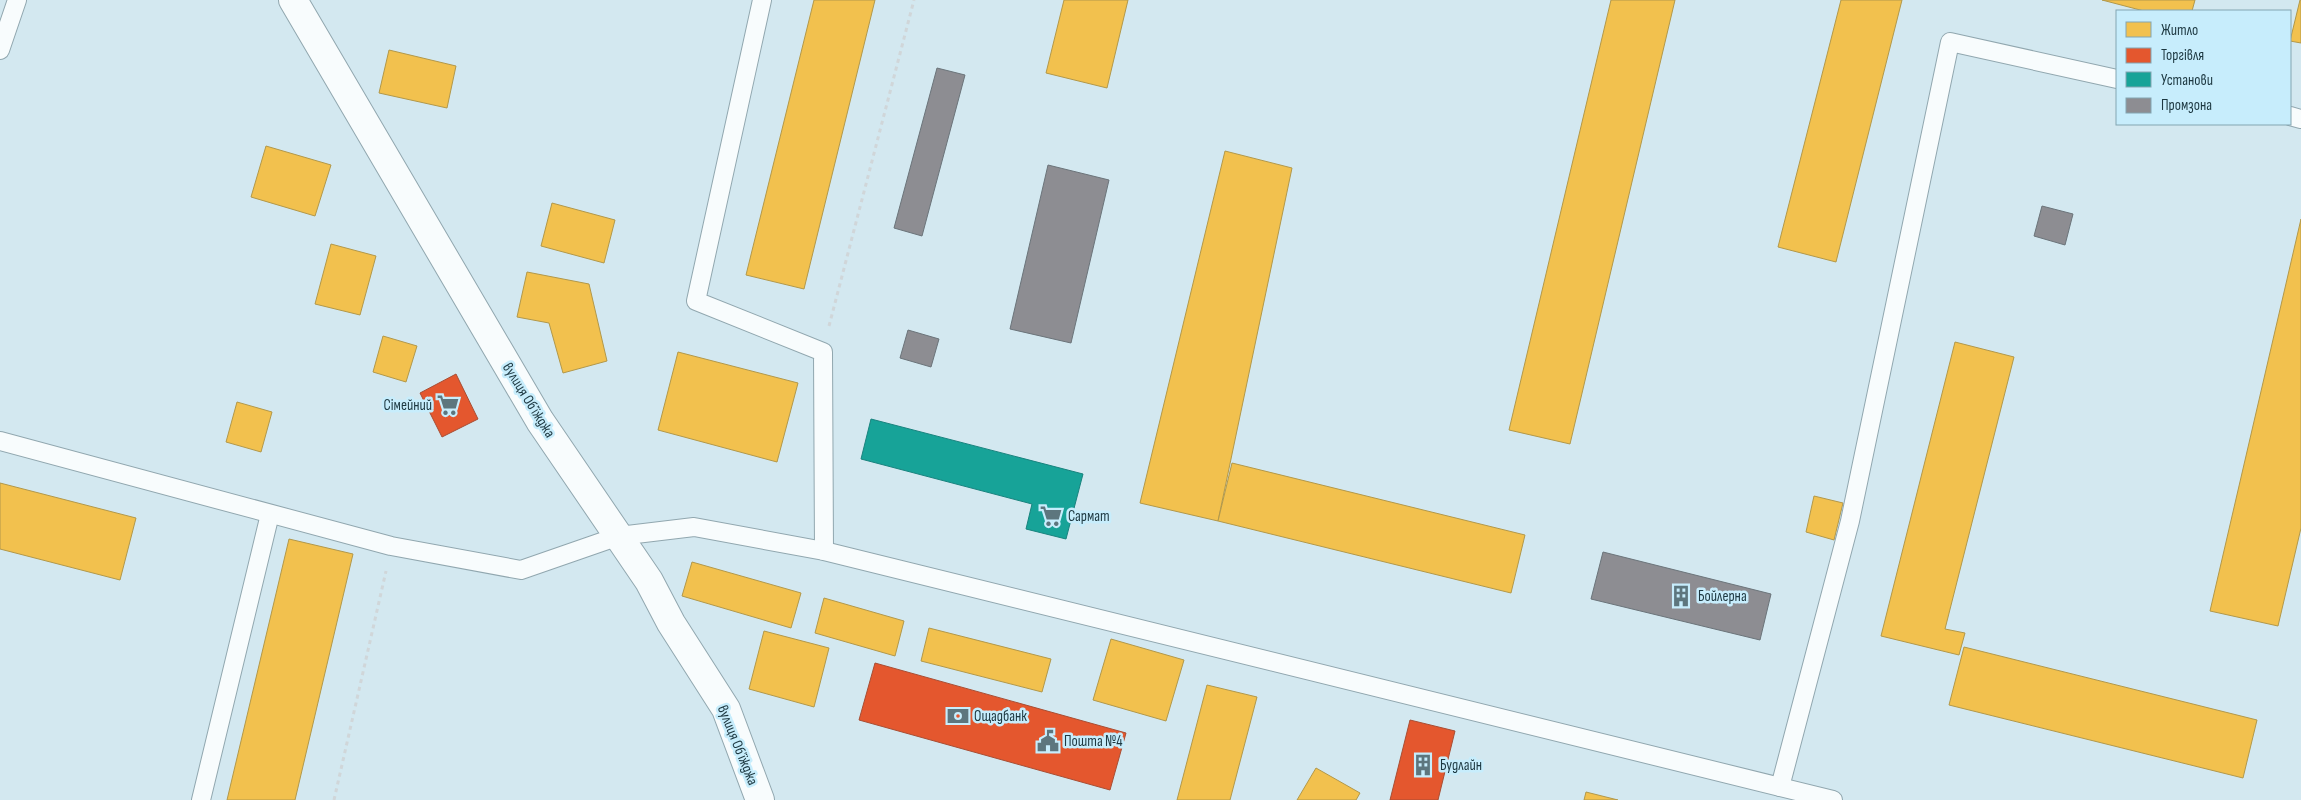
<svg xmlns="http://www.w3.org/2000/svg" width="2301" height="800" font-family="'Sofia Sans Condensed',sans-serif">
	<rect width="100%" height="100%" fill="#d3e8f0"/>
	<g fill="#f2c14e" stroke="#b2984a">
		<polygon points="814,0 875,0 804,289 746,275"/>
		<polygon points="1064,0 1128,0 1107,88 1046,73"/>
		<polygon points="1611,0 1675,0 1570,444 1509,430"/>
		<polygon points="1841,0 1902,0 1836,262 1778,247"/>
		<polygon points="2102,0 2195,0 2192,11 2144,11"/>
		<polygon points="2300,0 2301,0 2301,43 2290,41"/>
		<polygon points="389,50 456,66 447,108 379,93"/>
		<polygon points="266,146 331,165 315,216 251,197"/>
		<polygon points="1225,151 1292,168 1218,521 1140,503"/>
		<polygon points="552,203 615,220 604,263 541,246"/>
		<polygon points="2301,219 2301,528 2278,626 2210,611"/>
		<polygon points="331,244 376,256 360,315 315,304"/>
		<polygon points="527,272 589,284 607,361 563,373 549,323 517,317"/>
		<polygon points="383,336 417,346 406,382 373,372"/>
		<polygon points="1955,342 2014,357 1945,629 1965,633 1959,655 1881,636"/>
		<polygon points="678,352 798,383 777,462 658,430"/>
		<polygon points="237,402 272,412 261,452 226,442"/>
		<polygon points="1232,463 1525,535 1511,593 1218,521"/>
		<polygon points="0,483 136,518 120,580 0,549"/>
		<polygon points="1814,496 1843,503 1834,540 1806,532"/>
		<polygon points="289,539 353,554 295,800 227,800"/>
		<polygon points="692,562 801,593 791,628 682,596"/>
		<polygon points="824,598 904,621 895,656 815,633"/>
		<polygon points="929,628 1051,659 1042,692 921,661"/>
		<polygon points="764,631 829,648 814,707 749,689"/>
		<polygon points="1111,639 1184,660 1166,721 1093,700"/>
		<polygon points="1964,647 2257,720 2243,778 1949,705"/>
		<polygon points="1207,685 1257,697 1230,800 1177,800"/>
		<polygon points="1316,768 1360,793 1356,800 1297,800"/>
		<polygon points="1586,792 1618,800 1584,800"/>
	</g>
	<g fill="#e4572e" stroke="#a84e34">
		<polygon points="456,374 478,419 442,437 420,393"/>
		<polygon points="875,663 1126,733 1110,790 859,720"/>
		<polygon points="1410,720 1455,731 1438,800 1390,800"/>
	</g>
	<polygon fill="#17a398" stroke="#19837e" points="871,419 1083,474 1066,539 1026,529 1032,504 861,459"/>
	<g fill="#8d8d92" stroke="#6b747a">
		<polygon points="937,68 965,75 922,236 894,228"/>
		<polygon points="1048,165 1109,180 1071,343 1010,329"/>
		<polygon points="2042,206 2073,214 2065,245 2034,236"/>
		<polygon points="908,330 939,339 931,367 900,358"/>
		<polygon points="1603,552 1771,594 1760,640 1591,599"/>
	</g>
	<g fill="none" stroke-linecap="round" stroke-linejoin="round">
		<g stroke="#91a7af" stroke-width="20">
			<g id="lane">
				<polyline points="762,0 696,301 823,352 824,551"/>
				<polyline points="0,50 17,0"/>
				<polyline points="2290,116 2301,119"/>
				<polyline points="0,441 391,546 521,570 619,536 694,527 824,551 1833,800"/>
				<polyline points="1780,787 1850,521 1950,42 2117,79"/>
				<polyline points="201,800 270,514"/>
			</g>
		</g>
		<g stroke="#91a7af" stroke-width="30">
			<polyline id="secondary" points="293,0 540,421 649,581 671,623 726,709 760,800"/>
		</g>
		<g stroke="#d0d6d9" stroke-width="3" stroke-dasharray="4 4" stroke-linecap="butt">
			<polyline points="829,326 914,0"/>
			<polyline points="334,800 386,571"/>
		</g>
		<use href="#lane" stroke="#f8fcfd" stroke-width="18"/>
		<use href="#secondary" stroke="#f8fcfd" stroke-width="28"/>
	</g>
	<defs>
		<g id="supermarket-bare" transform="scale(1.725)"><path d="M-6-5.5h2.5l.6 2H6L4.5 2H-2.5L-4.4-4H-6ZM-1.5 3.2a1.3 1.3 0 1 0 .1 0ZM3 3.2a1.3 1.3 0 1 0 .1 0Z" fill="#5d767e" stroke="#c7edfc" stroke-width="2.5" paint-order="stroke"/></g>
		<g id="building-bare" transform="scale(1.725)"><path d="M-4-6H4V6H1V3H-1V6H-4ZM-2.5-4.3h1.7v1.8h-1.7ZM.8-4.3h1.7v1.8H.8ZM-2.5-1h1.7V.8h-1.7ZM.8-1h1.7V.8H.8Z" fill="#5d767e" stroke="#c7edfc" stroke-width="2.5" paint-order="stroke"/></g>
		<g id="bank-bare" transform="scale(1.725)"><path d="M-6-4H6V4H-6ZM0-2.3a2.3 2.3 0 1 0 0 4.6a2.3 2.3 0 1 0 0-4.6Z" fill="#5d767e" stroke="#c7edfc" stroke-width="2.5" paint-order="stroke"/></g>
		<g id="civic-bare" transform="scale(1.725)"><path d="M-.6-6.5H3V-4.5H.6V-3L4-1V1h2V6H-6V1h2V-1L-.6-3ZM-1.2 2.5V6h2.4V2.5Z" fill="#5d767e" stroke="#c7edfc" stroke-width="2.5" paint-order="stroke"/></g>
	</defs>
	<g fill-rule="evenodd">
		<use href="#supermarket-bare" x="448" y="405"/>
		<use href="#supermarket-bare" x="1051" y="516"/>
		<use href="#building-bare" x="1681" y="596"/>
		<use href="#bank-bare" x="958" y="716"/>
		<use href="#civic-bare" x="1048" y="741"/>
		<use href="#building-bare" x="1423" y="765"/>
	</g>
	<g text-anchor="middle" stroke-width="5" stroke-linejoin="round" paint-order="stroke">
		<g font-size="15" fill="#1d3841" stroke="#c7edfc">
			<text transform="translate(529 400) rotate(58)" y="5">вулиця Обʼїжджа</text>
			<text transform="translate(738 745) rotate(68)" y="5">вулиця Обʼїжджа</text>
		</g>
		<g font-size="15" fill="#1d3841" stroke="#c7edfc" text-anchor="start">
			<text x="432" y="410" text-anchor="end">Сімейний</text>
			<text x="1068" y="521">Сармат</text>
			<text x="1698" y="601">Бойлерна</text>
			<text x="974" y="721">Ощадбанк</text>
			<text x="1064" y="746">Пошта №4</text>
			<text x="1440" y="770">Будлайн</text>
		</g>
	</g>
	<rect x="2116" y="10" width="175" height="115" fill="#c7edfc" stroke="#83a5b1"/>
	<rect x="2126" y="22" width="25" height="15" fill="#f2c14e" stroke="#83a5b1"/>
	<text x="2161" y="35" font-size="15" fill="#1d3841">Житло</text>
	<rect x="2126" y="48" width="25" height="15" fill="#e4572e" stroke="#83a5b1"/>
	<text x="2161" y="60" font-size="15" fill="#1d3841">Торгівля</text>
	<rect x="2126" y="72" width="25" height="15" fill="#17a398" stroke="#83a5b1"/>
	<text x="2161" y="85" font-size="15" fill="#1d3841">Установи</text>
	<rect x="2126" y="98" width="25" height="15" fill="#8d8d92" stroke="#83a5b1"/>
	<text x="2161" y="110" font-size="15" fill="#1d3841">Промзона</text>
</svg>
